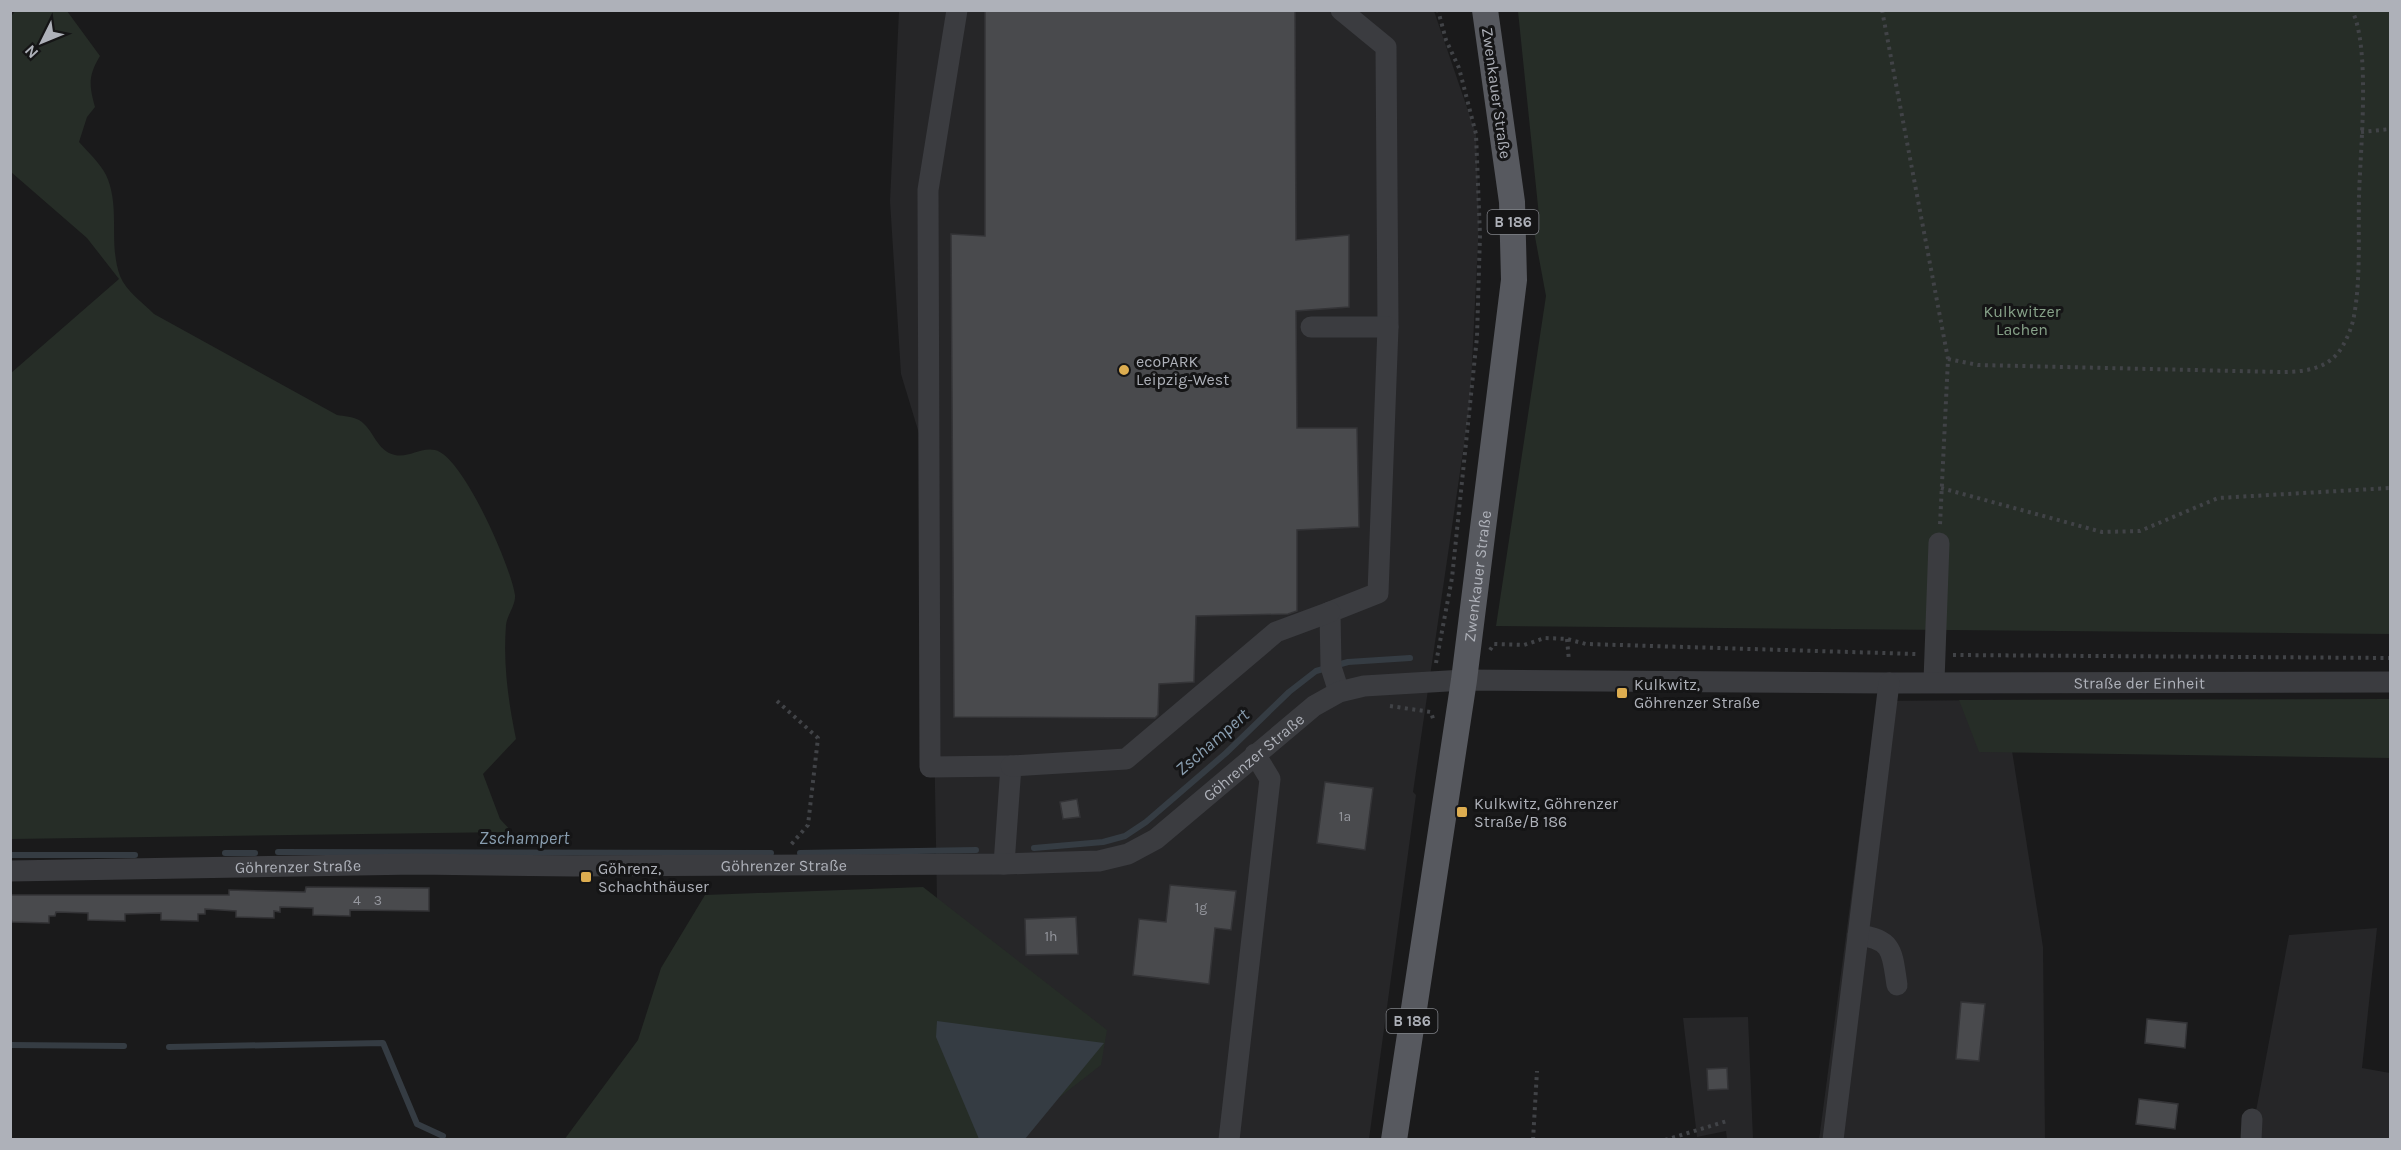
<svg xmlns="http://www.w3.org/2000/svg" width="2401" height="1150" font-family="Karla,sans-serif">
	<rect width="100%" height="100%" fill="#1a1a1b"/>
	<g fill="#262628">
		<polygon points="899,11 1434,11 1476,134 1479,222 1470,404 1413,792 1416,795 1369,1139 924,1139 937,900 931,561 921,440 901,374 890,201"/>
		<polygon points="2004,700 2043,947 2045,1139 1819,1140 1877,701"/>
		<polygon points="2377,928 2362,1068 2390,1073 2390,1139 2242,1140 2251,1138 2289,935"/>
		<polygon points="1748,1017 1753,1139 1727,1139 1726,1131 1697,1137 1683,1018"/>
	</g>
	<g fill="#262d27">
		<path d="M16 10 67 11 100 56C88 76 89 85 95 107L87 117 79 142C88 152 100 163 106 175 121 207 108 243 120 276 126 291 143 303 154 314L337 415C344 416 353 417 359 420 374 429 376 451 395 455 409 458 420 447 435 450 463 456 511 567 515 595 516 605 507 615 506 625 503 664 508 700 516 739L483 774 500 819 512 832 11 839V373L119 279 87 238 11 172 10 18Z"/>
		<polygon points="1518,11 2390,11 2390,634 1496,626 1546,296 1533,226 1539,216"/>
		<polygon points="2390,699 2390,758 1979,752 1959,700"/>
		<polygon points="923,887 1107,1030 1101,1065 1006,1139 564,1140 638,1040 661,968 705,895"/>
	</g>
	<polygon fill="#353c43" points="937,1021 1104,1043 1025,1139 979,1139 936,1037"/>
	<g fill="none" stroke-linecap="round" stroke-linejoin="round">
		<g stroke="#353c43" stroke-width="6">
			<polyline points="1034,848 1103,842 1125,836 1146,822 1226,753 1289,692 1316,671 1348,662 1410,658"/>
			<polyline points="278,852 771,853"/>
			<polyline points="225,853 255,853"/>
			<polyline points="800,853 976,850"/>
			<polyline points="10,855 135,855"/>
			<polyline points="10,1045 124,1046"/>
			<polyline points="169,1047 383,1043 417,1124 443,1136"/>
		</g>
	</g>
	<g fill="#494a4d" stroke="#343437" stroke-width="1.5">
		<polygon points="985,10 1295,10 1296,240 1349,235 1349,307 1296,311 1297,428 1357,428 1359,527 1297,530 1297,611 1288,614 1196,616 1194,682 1159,684 1158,715 1155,718 954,717 951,234 985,236"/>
		<polygon points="1325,782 1373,788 1365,850 1317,843"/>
		<polygon points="1077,799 1080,817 1063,819 1060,802"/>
		<polygon points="1170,885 1236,891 1231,930 1215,928 1209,984 1133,975 1139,919 1166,922"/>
		<polygon points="306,887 429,888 429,911 350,910 350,916 313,915 313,908 280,907 280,912 274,911 274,918 236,917 236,911 205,909 205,914 198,914 198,921 161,920 161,913 125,914 125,921 88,920 88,913 56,912 55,916 49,916 49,923 12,922 10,915 10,895 229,895 229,890 305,892"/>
		<polygon points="1076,917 1078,954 1026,955 1025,919"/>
		<polygon points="1961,1002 1985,1004 1979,1061 1956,1059"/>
		<polygon points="2147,1019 2187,1023 2185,1048 2145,1043"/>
		<polygon points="1727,1068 1728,1089 1708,1090 1707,1069"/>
		<polygon points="2139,1099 2178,1104 2175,1129 2136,1124"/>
	</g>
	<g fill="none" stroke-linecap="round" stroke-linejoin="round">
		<g stroke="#414347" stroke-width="4" stroke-dasharray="3 4.5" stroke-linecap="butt">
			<polyline points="1882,10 1948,359 1940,525"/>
			<polyline points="2361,132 2390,129"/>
			<path d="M1948 359 1978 365 2279 372C2299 372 2323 371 2338 353 2345 344 2352 328 2354 316 2361 277 2358 236 2359 197 2360 152 2371 49 2352 10"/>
			<polyline points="1941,488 2102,532 2140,531 2218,498 2390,488"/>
			<polyline points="1567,639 1569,661"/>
			<polyline points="1490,650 1494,644 1524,645 1545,638 1567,639 1586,644 1916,654"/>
			<polyline points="1953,655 2390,658"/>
			<polyline points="1436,663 1452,578 1477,337 1480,235 1476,134 1459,68 1446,40 1438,10"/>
			<polyline points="777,701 818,738 808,825 789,847"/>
			<polyline points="1390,706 1431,712 1434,722"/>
			<polyline points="1533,1140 1537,1071"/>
			<polyline points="1665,1140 1727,1121"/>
		</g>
		<g stroke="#3b3c40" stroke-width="21">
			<polyline points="957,10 928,190 930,767 1011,766 1004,864"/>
			<polyline points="1341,10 1386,47 1388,327"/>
			<polyline points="1311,327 1388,327 1378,593 1330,612 1331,667 1339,692"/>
			<polyline points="1934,681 1939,543"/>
			<polyline points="1011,766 1126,759 1276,632 1330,612"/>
			<path id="s1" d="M10 871 416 864 574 866 1004 864 1099 861 1128 854 1156 839 1314 706 1339 692 1364 686 1464 680 1889 683 2390 682"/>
			<path d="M1858 935C1894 939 1892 953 1897 985"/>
			<polyline points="1229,1140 1270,779 1255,754"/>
			<polyline points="1833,1140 1889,683"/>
			<polyline points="2251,1140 2252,1119"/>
		</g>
		<path stroke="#57595f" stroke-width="26" id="s2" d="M1394 1140 1464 680 1514 280 1512 202 1485 10"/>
	</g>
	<g fill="#ddad50" stroke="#151516" stroke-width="2">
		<circle cx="1124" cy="370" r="6"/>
		<rect x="1616" y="687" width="12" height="12" rx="3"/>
		<rect x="1456" y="806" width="12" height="12" rx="3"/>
		<rect x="580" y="871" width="12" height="12" rx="3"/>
	</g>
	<g text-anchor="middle" stroke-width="6" stroke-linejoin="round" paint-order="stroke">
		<g font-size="14" fill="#95979e">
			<text x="1345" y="821">1a</text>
			<text x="357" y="905">4</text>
			<text x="378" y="905">3</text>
			<text x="1201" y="912">1g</text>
			<text x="1051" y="941">1h</text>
		</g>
		<g fill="#151516" stroke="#808288" stroke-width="1.5">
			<rect x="1487.5" y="210" width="51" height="24" rx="4.5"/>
			<rect x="1386.5" y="1009" width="51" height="24" rx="4.5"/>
		</g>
		<g font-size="15" font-weight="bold" fill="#aeb1b9">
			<text x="1513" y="227">B 186</text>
			<text x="1412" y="1026">B 186</text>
		</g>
		<g font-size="16" fill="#aeb1b9" stroke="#151516">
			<text transform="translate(1497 93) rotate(82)" y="6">Zwenkauer Straße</text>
			<text dy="6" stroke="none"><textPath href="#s2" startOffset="570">Zwenkauer Straße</textPath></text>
			<text dy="6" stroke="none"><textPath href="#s1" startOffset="2187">Straße der Einheit</textPath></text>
			<text dy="6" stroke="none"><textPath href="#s1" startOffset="1278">Göhrenzer Straße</textPath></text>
			<text dy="6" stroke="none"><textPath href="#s1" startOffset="774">Göhrenzer Straße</textPath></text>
			<text dy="6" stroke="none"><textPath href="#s1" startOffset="288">Göhrenzer Straße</textPath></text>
		</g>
		<g font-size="16" fill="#87a289" stroke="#151516">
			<text x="2022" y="317">Kulkwitzer<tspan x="2022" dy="18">Lachen</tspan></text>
		</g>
		<g font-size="16" fill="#aeb1b9" stroke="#151516" text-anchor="start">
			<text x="1136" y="367">ecoPARK<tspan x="1136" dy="18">Leipzig-West</tspan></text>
			<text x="1634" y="690">Kulkwitz,<tspan x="1634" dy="18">Göhrenzer Straße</tspan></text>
			<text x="1474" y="809">Kulkwitz, Göhrenzer<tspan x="1474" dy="18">Straße/B 186</tspan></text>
			<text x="598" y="874">Göhrenz,<tspan x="598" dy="18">Schachthäuser</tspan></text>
		</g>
		<g font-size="18" font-style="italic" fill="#899eb0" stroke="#151516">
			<text transform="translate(1212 742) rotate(-41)" y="6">Zschampert</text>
			<text x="524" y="844">Zschampert</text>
		</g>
	</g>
	<rect width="2401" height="1150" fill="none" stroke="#aeb1b9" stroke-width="24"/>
	<g transform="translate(42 42) rotate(227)" stroke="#151516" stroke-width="4.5" paint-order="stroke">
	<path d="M0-4.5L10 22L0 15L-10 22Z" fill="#aeb1b9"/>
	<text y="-9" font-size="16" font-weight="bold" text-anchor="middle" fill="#aeb1b9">N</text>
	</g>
</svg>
